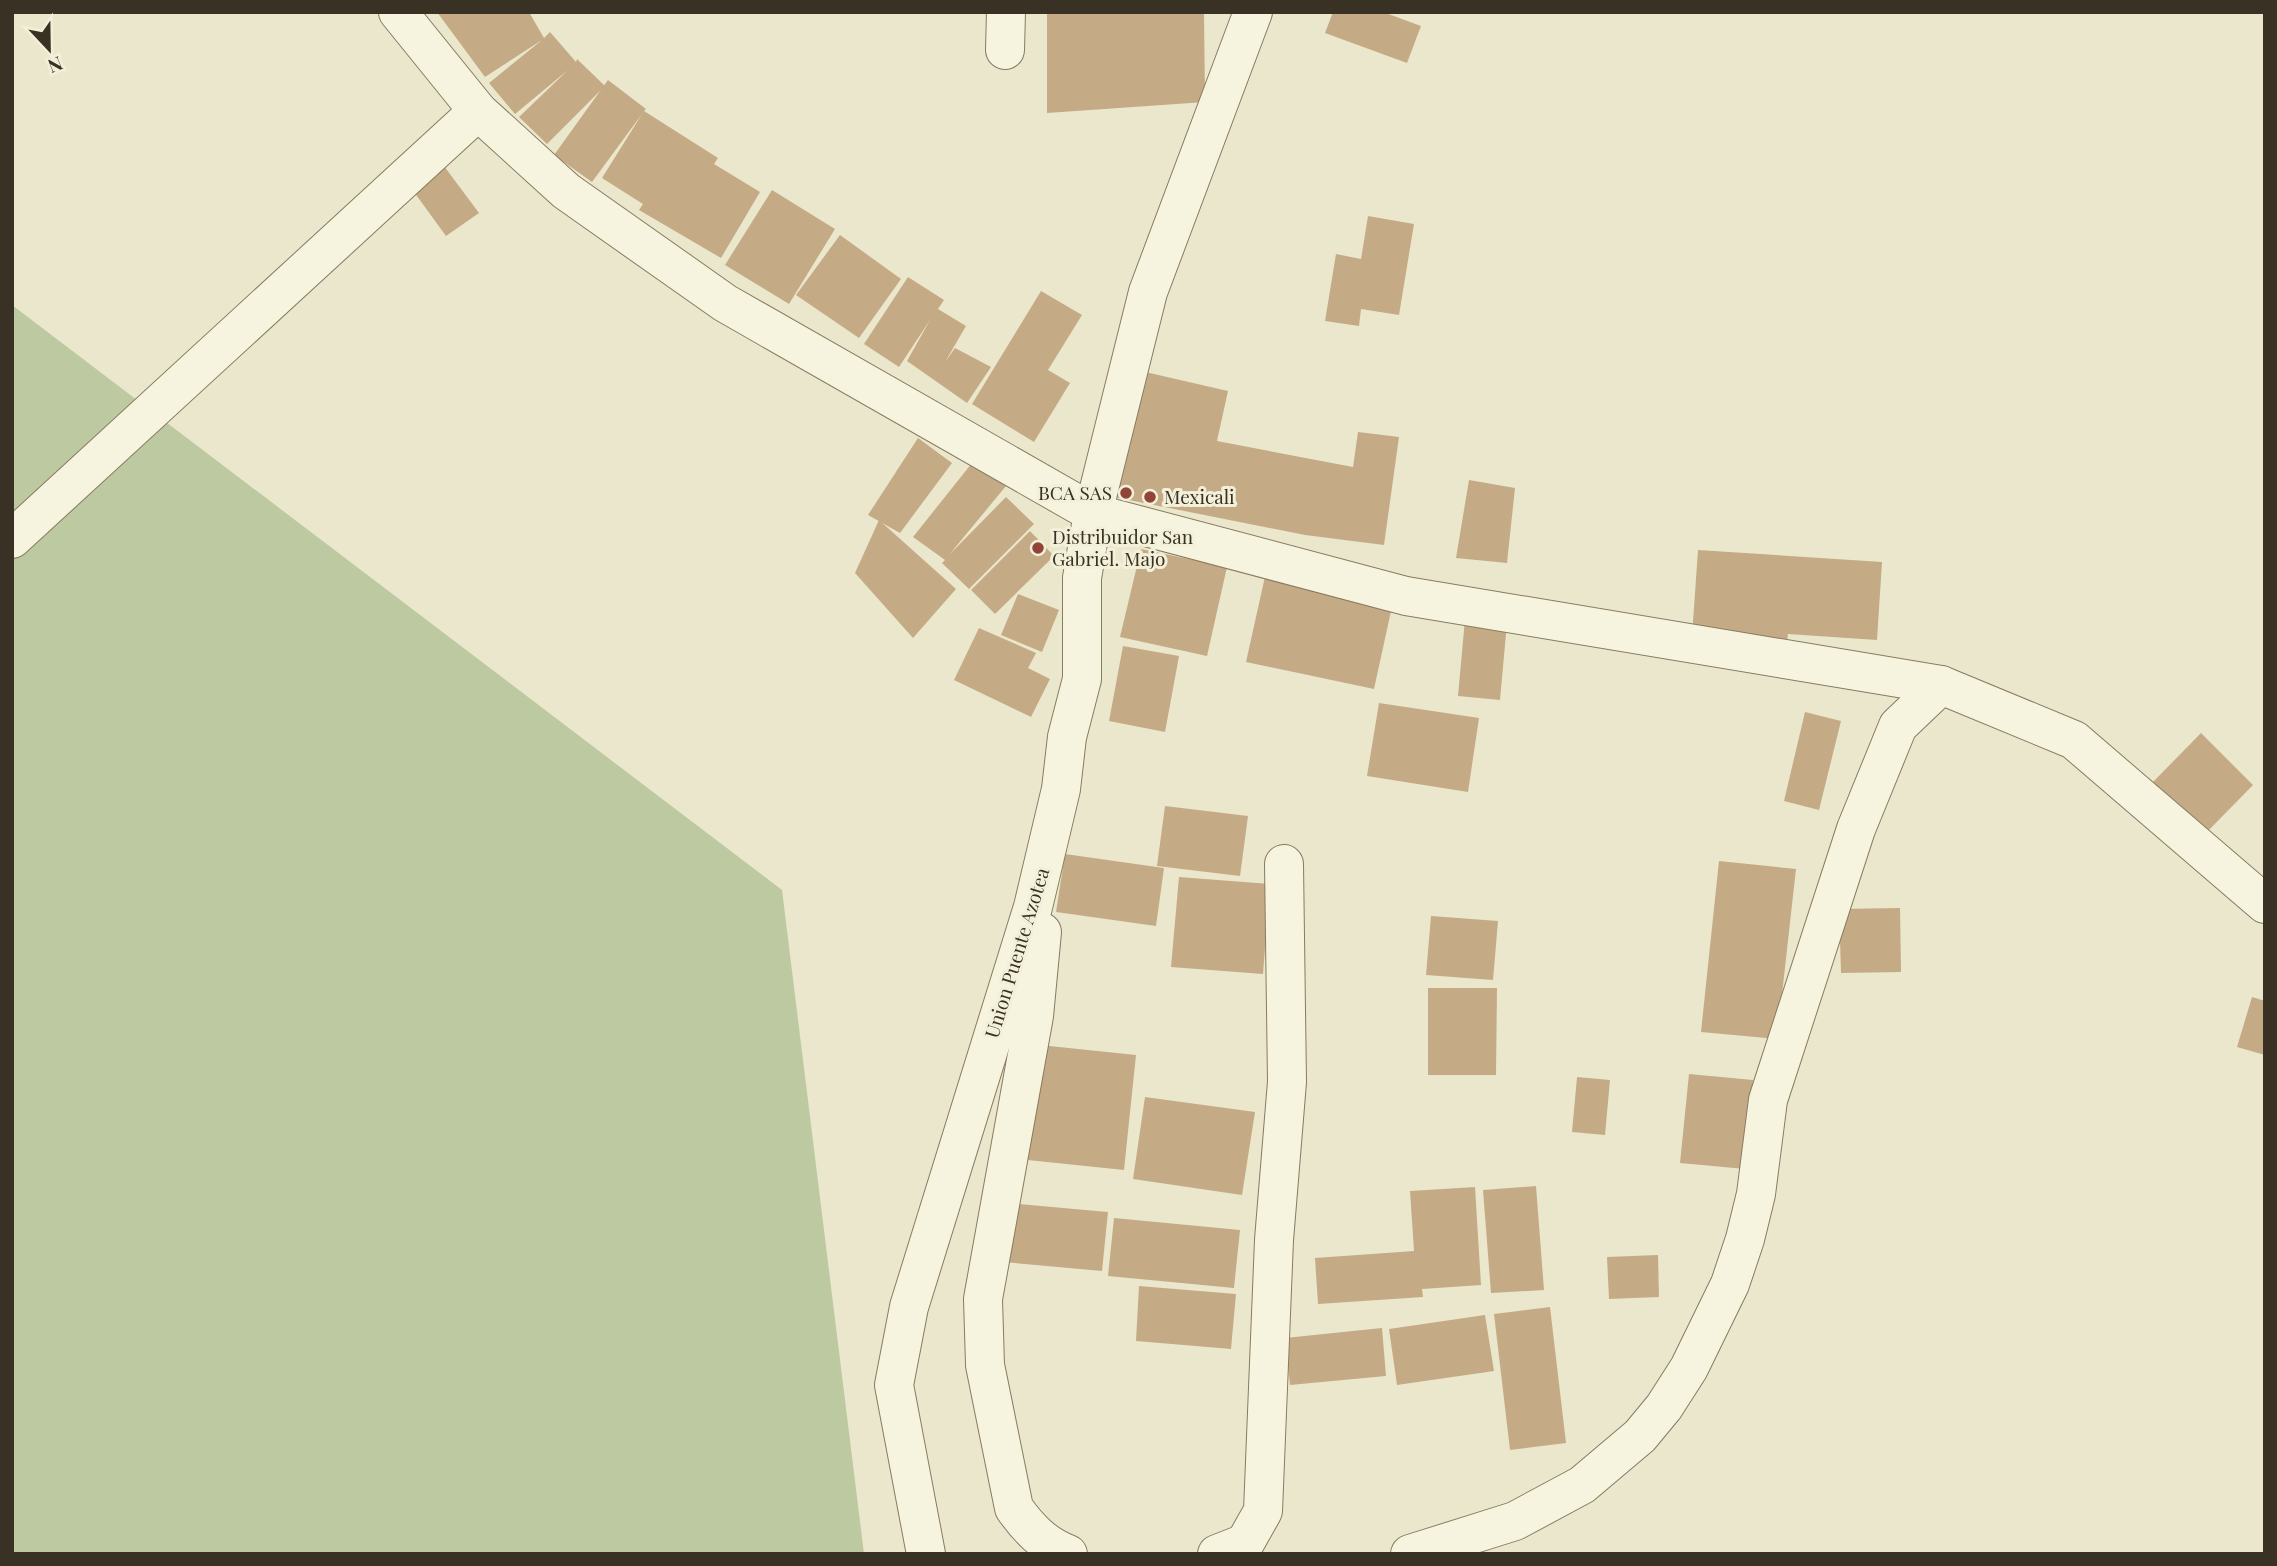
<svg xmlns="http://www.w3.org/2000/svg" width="2277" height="1566" font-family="'Playfair Display',serif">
	<rect width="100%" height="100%" fill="#ebe7cc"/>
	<polygon fill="#bdc9a0" points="12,305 782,890 864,1554 12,1554"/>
	<g fill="#c5ab85">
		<polygon points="437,12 529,12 544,38 550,32 576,62 577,59 605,86 547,144 519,117 568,70 515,114 489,83 542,40 485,77"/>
		<polygon points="1047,12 1204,12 1205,102 1047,113"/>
		<polygon points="1333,12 1383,12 1421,26 1407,63 1325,33"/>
		<polygon points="608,80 646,109 644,111 718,158 714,164 760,192 721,258 639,210 643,204 602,178 642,114 592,182 554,155"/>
		<polygon points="438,158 479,213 446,236 406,181"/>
		<polygon points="772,190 835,229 789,304 725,265"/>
		<polygon points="1368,216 1414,224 1399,315 1361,309 1359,326 1325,321 1336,254 1361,259"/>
		<polygon points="840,235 901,279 859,338 796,295"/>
		<polygon points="908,277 944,300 938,309 966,326 945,362 955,348 991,367 967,403 907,361 930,320 899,367 864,344"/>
		<polygon points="1041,291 1082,315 1048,370 1070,383 1034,442 972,404"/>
		<polygon points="1141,371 1228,391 1217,441 1353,467 1358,432 1399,437 1384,545 1305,535 1114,497"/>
		<polygon points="918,438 952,463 900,533 868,515"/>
		<polygon points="972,463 1006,486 949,555 1006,497 1034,524 969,589 942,563 945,560 913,537"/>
		<polygon points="1469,480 1515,488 1507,563 1456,558"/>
		<polygon points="879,520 956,589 913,638 855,573"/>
		<polygon points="1030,531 1054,556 995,614 971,590"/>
		<polygon points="1141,549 1227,567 1207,656 1120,637"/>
		<polygon points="1698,550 1882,562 1877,640 1788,634 1787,642 1692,636"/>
		<polygon points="1266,572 1393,602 1374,689 1246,662"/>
		<polygon points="1018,594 1059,610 1042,652 1001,635"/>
		<polygon points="1465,619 1507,623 1500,700 1458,696"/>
		<polygon points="979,628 1036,653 1028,668 1050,679 1031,717 954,680"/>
		<polygon points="1123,646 1179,656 1165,732 1109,721"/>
		<polygon points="1379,703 1479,718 1468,792 1367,776"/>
		<polygon points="1805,712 1841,721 1819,810 1784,801"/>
		<polygon points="2201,733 2253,785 2205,834 2153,782"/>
		<polygon points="1165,806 1248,816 1240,876 1157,866"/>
		<polygon points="1065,854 1164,868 1156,926 1056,912"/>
		<polygon points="1719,861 1796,869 1777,1039 1701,1032"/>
		<polygon points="1179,877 1270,884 1263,974 1171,967"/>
		<polygon points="1900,908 1901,972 1841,973 1839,909"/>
		<polygon points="1431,916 1498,921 1493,980 1426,975"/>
		<polygon points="1428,988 1497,988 1496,1075 1428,1075"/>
		<polygon points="2252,997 2265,1001 2265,1055 2237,1047"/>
		<polygon points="1030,1044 1136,1055 1124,1170 1018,1159"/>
		<polygon points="1689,1074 1753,1080 1745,1169 1680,1163"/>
		<polygon points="1577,1077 1610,1080 1605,1135 1572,1132"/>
		<polygon points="1145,1097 1255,1112 1242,1195 1133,1179"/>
		<polygon points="1536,1186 1544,1290 1491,1293 1483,1190"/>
		<polygon points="1475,1187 1481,1285 1422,1289 1423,1297 1318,1304 1315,1258 1414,1251 1410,1191"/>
		<polygon points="1008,1203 1108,1212 1102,1271 1003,1262"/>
		<polygon points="1114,1218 1240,1230 1234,1288 1108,1276"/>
		<polygon points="1658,1255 1659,1297 1609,1299 1607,1257"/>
		<polygon points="1139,1286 1236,1294 1231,1349 1136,1341"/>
		<polygon points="1550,1307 1566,1443 1510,1450 1494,1314"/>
		<polygon points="1485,1315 1494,1371 1397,1385 1389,1329"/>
		<polygon points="1382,1328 1386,1376 1290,1385 1285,1338"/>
	</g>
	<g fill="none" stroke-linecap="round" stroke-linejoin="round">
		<g stroke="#877b61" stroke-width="40">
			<g id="minor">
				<polyline points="398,12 478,111 566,191 725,303 1093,513 1406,596 1941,685 2074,740 2265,904"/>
				<polyline points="1005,50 1006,12"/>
				<polyline points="12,539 478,111"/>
				<path d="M1042 932 1034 1016 983 1299 985 1365 1014 1508C1028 1528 1044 1545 1068 1554"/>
				<polyline points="926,1554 894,1385 909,1307 1033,907 1061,789 1067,737 1082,679 1082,578 1093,513 1148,292 1253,12"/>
				<polyline points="1217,1554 1245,1543 1263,1511 1274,1240 1287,1082 1284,864"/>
				<polyline points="1410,1554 1515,1521 1582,1485 1640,1436 1664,1407 1689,1368 1730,1284 1745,1239 1756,1194 1768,1100 1856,829 1898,726 1941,685"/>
			</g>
		</g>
		<use href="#minor" stroke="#f6f3de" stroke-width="38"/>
	</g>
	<g fill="#904537" stroke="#f3f0da" stroke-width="2.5">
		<circle cx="1126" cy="493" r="7"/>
		<circle cx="1150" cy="497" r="7"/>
		<circle cx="1038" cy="548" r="7"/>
	</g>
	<g text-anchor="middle" stroke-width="6" stroke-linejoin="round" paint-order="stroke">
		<g font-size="19" fill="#393123" stroke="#f3f0da" text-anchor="start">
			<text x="1112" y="500" text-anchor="end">BCA SAS</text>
			<text x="1164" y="504">Mexicali</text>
			<text x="1052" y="544">Distribuidor San<tspan x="1052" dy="22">Gabriel. Majo</tspan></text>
		</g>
		<g font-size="19" fill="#393123" stroke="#f3f0da">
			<text transform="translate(1017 953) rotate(-73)" y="7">Union Puente Azotea</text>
		</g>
	</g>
	<rect width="2277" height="1566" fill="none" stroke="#393123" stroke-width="28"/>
	<g transform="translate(49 49) rotate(158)" stroke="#f3f0da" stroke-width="5" paint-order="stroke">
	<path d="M0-5L12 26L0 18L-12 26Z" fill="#393123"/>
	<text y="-10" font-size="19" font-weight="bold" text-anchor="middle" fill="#393123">N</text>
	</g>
</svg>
